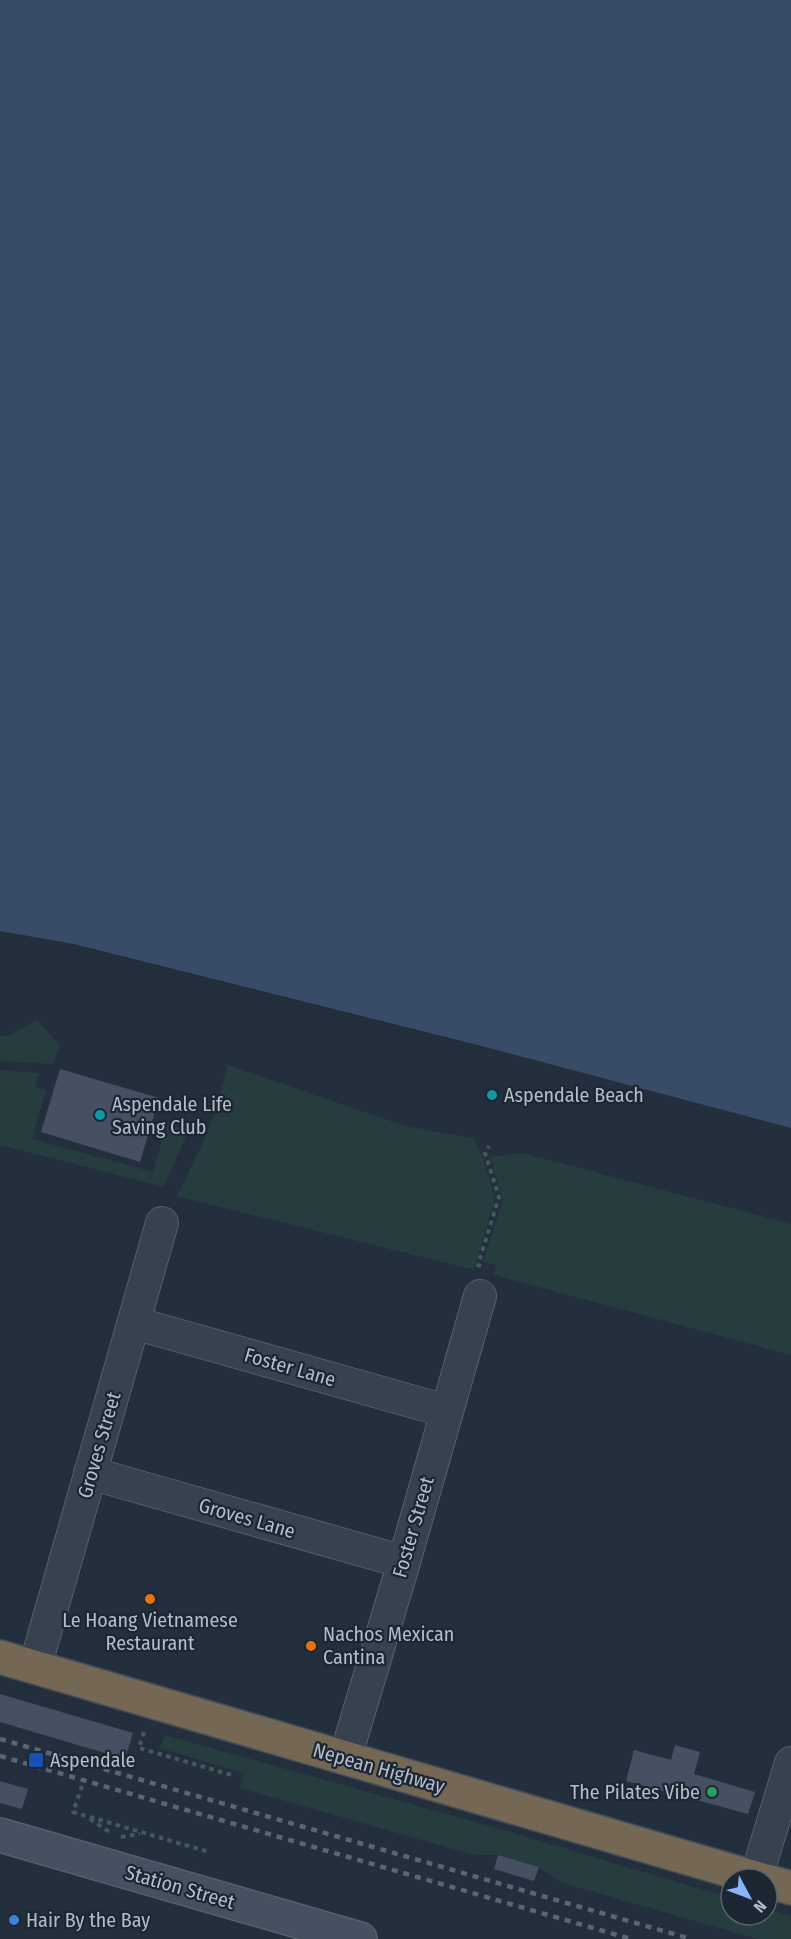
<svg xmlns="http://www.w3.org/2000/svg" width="791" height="1939" font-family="'Fira Sans Condensed',sans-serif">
	<rect width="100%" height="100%" fill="#242f3e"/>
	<g fill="#263c3f">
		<polygon points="37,1020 60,1046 53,1064 0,1061 0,1035 6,1037"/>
		<polygon points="228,1065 405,1126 474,1138 483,1158 495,1198 474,1270 177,1196 208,1132"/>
		<polygon points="0,1070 39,1073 35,1087 46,1090 32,1139 153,1172 167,1123 184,1129 187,1134 164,1187 0,1145"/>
		<polygon points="523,1153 791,1224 791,1355 494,1275 496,1265 483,1262 503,1199 490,1157"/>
		<polygon points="165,1735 500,1829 731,1898 731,1915 767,1915 767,1909 791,1916 791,1939 757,1939 563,1883 539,1867 498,1855 474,1855 240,1788 244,1773 160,1748"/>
	</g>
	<polygon fill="#394c67" points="0,0 791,0 791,1128 478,1045 74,944 0,931"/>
	<g fill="#455162">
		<polygon points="60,1069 159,1098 140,1162 41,1132"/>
		<polygon points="0,1694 133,1733 125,1759 0,1722"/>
		<polygon points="675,1745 700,1752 694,1774 755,1792 748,1814 626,1781 634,1750 671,1760"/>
		<polygon points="0,1781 28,1789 22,1809 0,1803"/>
		<polygon points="498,1855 539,1867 534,1881 494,1869"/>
	</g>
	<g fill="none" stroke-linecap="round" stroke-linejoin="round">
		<g stroke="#565f6c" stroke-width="34">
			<g id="street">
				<polyline points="134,1323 446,1411"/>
				<polyline points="90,1473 404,1562"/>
				<polyline points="35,1667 162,1223"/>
				<polyline points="345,1758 404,1562 480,1296"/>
				<polyline points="756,1878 791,1763"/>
			</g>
		</g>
		<g stroke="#565f6c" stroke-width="36">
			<polyline id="secondary" points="0,1835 360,1939"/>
		</g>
		<g stroke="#434c59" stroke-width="36">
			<g id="highway">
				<polyline points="0,1657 759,1879"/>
				<polyline points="767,1881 791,1888"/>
			</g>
		</g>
		<g stroke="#44595c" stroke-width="4" stroke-dasharray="4.5 4.5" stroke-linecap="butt">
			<polyline points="481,1266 478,1265 499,1197 485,1153 489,1146"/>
			<polyline points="144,1732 139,1748 235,1776"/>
			<polyline points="82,1786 73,1812 209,1852"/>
			<polyline points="90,1819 111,1833"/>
			<polyline points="121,1837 140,1834"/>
		</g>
		<use href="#street" stroke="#38414e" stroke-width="32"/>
		<use href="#secondary" stroke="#465061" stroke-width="33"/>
		<use href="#highway" stroke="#746855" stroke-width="33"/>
		<g stroke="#5a6575" stroke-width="4.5" stroke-dasharray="6 6" stroke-linecap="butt">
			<polyline points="0,1739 691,1939"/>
			<polyline points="0,1756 631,1939"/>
		</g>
	</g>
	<g fill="#0f9aa8" stroke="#1d2633" stroke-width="2">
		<circle cx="492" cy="1095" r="6"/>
		<circle cx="100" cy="1115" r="6"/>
	</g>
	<g fill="#e8710a" stroke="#1d2633" stroke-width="2">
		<circle cx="150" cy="1599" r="6"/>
		<circle cx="311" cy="1646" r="6"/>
	</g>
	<rect fill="#1a4fb4" stroke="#1d2633" stroke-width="2" x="28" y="1752" width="16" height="16" rx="3"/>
	<circle fill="#2e9e5b" stroke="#1d2633" stroke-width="2" cx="712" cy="1792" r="6"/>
	<circle fill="#3f7fe0" stroke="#1d2633" stroke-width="2" cx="14" cy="1920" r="6"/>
	<g text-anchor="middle" stroke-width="4.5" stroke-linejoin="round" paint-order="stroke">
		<g font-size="20" fill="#b4bcc9" stroke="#1d2633" text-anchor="start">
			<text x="504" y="1102">Aspendale Beach</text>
			<text x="112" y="1111">Aspendale Life<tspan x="112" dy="23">Saving Club</tspan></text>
			<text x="150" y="1627" text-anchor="middle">Le Hoang Vietnamese<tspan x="150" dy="23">Restaurant</tspan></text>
			<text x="323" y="1641">Nachos Mexican<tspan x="323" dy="23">Cantina</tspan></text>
			<text x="50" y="1767">Aspendale</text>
			<text x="700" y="1799" text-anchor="end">The Pilates Vibe</text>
			<text x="26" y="1927">Hair By the Bay</text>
		</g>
		<g font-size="20" fill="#b4bcc9" stroke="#1d2633">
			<text transform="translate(290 1367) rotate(16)" y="7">Foster Lane</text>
			<text transform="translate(99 1445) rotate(-74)" y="7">Groves Street</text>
			<text transform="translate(247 1518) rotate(16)" y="7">Groves Lane</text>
			<text transform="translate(413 1527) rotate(-74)" y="7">Foster Street</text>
			<text transform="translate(379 1768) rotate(16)" y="7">Nepean Highway</text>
			<text transform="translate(180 1887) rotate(16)" y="7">Station Street</text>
		</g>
	</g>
	<g transform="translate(749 1897) rotate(131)"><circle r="28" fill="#1d2633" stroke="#59626f" stroke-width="1.5"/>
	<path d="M0-4.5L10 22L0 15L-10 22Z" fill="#8ab4f8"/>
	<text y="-9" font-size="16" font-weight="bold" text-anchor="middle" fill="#b4bcc9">N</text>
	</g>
</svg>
